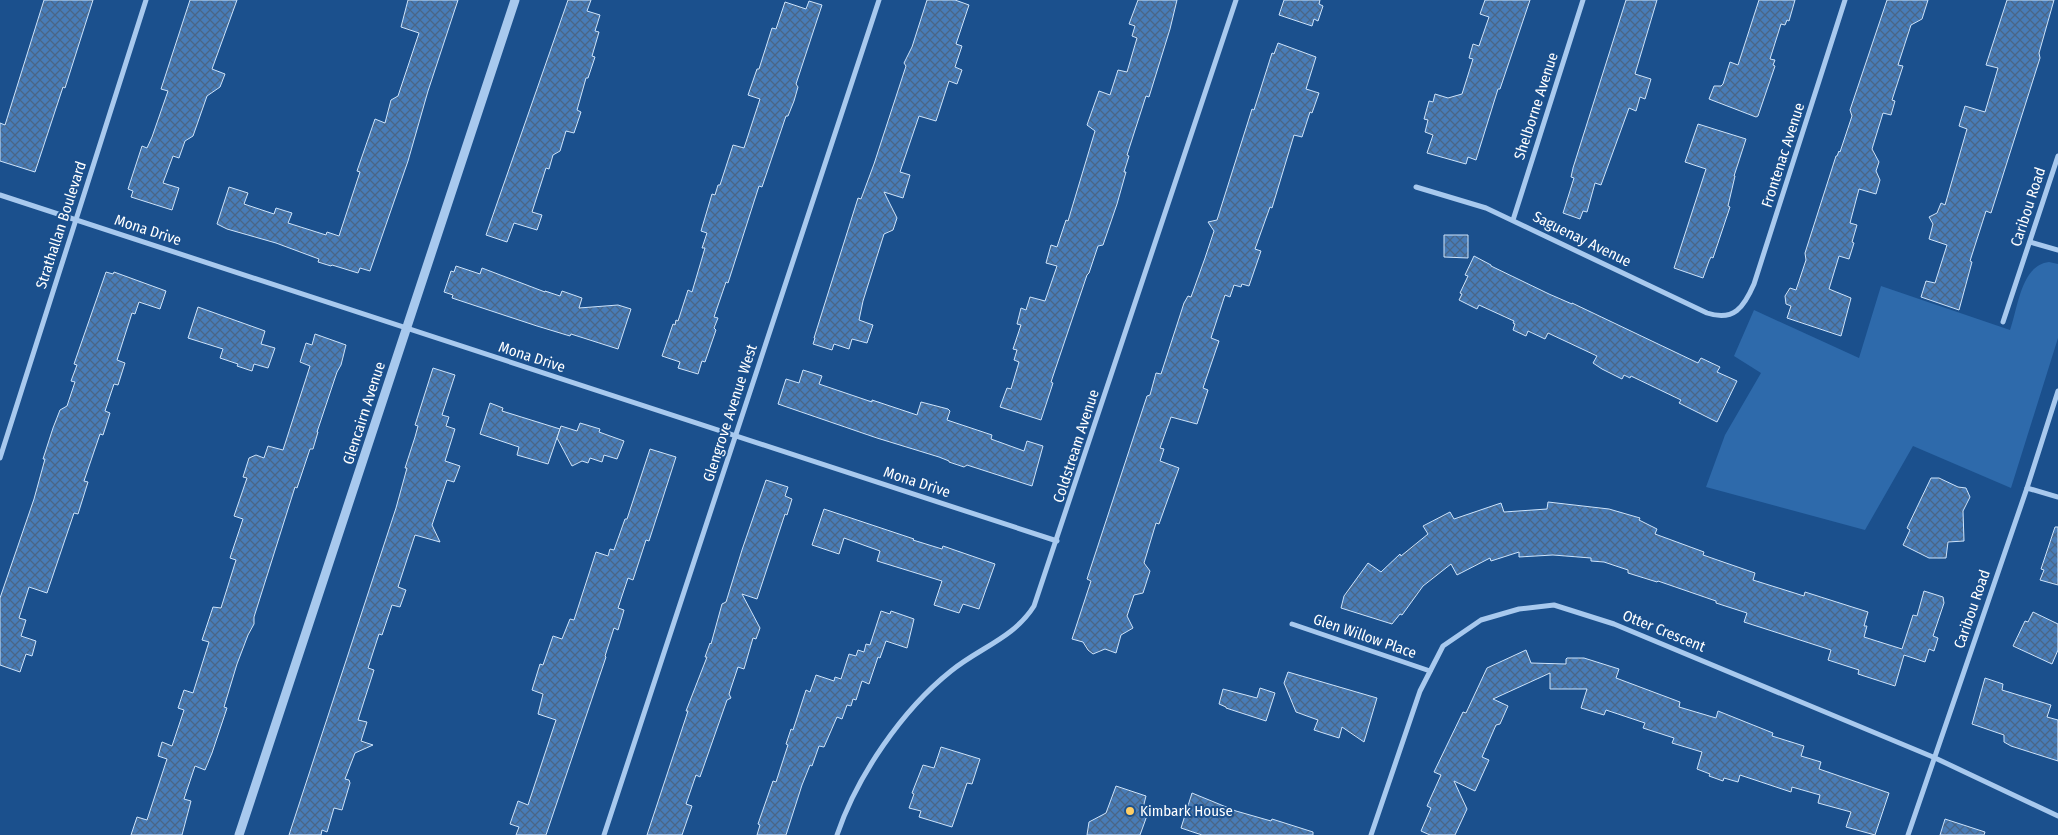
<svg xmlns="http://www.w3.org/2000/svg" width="2058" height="835" font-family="'Fira Sans Condensed',sans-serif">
	<defs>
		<pattern id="building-cross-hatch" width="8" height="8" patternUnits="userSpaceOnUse" patternTransform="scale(1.25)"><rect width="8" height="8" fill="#487cb7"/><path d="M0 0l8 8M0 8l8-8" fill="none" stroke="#4a6687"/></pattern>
	</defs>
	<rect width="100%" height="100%" fill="#1b508d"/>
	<path fill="#2e6aab" d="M2049 262 2058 264V338L2011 488 1913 446 1865 530 1706 487 1725 435 1761 373 1734 356 1754 310 1859 358 1881 286 2010 330C2018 308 2021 265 2049 262Z"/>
	<g fill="url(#building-cross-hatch)" stroke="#cde3fa">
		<polygon points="44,0 93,0 65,88 63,87 35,172 0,161 0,123 5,125"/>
		<polygon points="190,0 237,0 212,69 225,74 220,87 207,96 193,136 185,141 179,158 173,156 163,183 179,188 172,210 131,197 133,191 128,189 142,146 147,148 152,137 168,91 161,89"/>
		<polygon points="408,0 458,0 428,91 408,161 370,271 360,268 358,273 332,265 331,266 318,262 319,259 276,243 227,229 217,224 229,187 248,193 244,204 274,214 276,208 292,213 288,223 326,235 327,232 339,236 360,172 357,171 375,119 385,123 391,100 398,96 419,33 401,27"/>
		<polygon points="568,0 591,0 587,11 600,15 595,31 599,32 592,56 595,57 588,78 586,78 577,110 581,112 574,133 566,131 560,151 553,155 549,169 546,168 532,212 542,215 537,230 514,223 507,242 486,235"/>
		<polygon points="927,0 955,0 969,5 956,44 962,46 955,67 962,70 957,84 949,81 936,121 919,116 900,172 910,175 903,198 884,192 897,218 893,230 884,234 863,301 859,320 873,325 867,343 852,339 849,349 834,344 832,350 813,344 815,338 814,338 858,198 861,199 874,164 906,66 904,63 912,47"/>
		<polygon points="1138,0 1177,0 1170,29 1149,97 1146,96 1127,155 1129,156 1124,172 1126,172 1117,204 1103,245 1098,246 1089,273 1087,275 1051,382 1053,383 1041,420 1000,407 1007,388 1011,389 1019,362 1014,360 1017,350 1013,349 1021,325 1017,324 1021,308 1026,310 1030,297 1045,301 1057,266 1046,263 1051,245 1057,247 1066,220 1068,221 1095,131 1087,125 1099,91 1110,95 1118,70 1127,72 1137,38 1132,36 1135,26 1129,24"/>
		<polygon points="1284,0 1320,0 1319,4 1323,6 1318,21 1314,19 1312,26 1279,15"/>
		<polygon points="1485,0 1530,0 1500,89 1498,89 1476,160 1468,157 1466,164 1427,153 1433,135 1425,132 1428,120 1424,119 1429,101 1433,102 1435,94 1448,98 1462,94 1473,59 1469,58 1473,44 1479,46 1489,17 1480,14"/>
		<polygon points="1626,0 1657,0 1635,74 1651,79 1645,99 1640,97 1636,111 1629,108 1601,185 1595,183 1587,212 1583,211 1580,219 1563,213 1574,178 1571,177 1573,168"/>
		<polygon points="1759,0 1795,0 1789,21 1787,20 1785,25 1781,24 1770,59 1775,60 1773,65 1775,66 1758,116 1756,117 1709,99 1714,86 1721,86 1723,84 1730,62 1738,65"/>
		<polygon points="1887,0 1928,0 1922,19 1911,25 1898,65 1903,66 1892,100 1895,101 1891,115 1883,113 1872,149 1879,162 1876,171 1880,180 1876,194 1859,189 1850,223 1857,225 1852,242 1854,243 1849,259 1839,256 1829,289 1851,298 1841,336 1787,318 1791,306 1786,304 1785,296 1790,288 1796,290 1806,260 1805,253 1836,156 1837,156 1839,151 1840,152 1852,116 1850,110"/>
		<polygon points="2007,0 2054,0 2039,53 2040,58 1991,213 1986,211 1970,261 1972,262 1959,310 1921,297 1926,281 1935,283 1947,245 1929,239 1933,224 1929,217 1937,213 1941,203 1945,205 1967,129 1959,126 1965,106 1985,112 1998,68 1986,65"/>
		<polygon points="809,1 822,5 796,84 798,87 794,101 788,116 786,116 762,187 759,186 728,283 726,282 714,317 718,318 714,328 716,330 705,362 702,361 698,374 678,368 680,362 662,356 673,324 675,325 676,320 678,321 688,290 692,292 705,248 702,248 707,233 701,231 712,194 715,195 718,185 720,185 733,145 744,148 760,99 748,95 757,69 759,69 772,28 776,29 785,2 806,9"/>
		<polygon points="1278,43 1316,57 1306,89 1319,93 1312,113 1310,112 1302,137 1294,135 1272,208 1270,207 1255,249 1261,251 1249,286 1242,284 1241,287 1234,285 1230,297 1225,295 1211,338 1219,341 1203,388 1208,390 1197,424 1171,417 1160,448 1164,449 1160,461 1179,468 1159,524 1156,523 1144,563 1150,571 1143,593 1134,595 1127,616 1133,628 1121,635 1116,653 1105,649 1093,654 1088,650 1083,642 1072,639 1091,581 1087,579 1147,396 1150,395 1156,373 1161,374 1184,303 1188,296 1191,297 1205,258 1214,231 1208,222 1217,220 1252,109 1254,110 1272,53 1274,54"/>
		<polygon points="1698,124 1746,139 1734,176 1735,176 1728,206 1730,207 1713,258 1711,257 1709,261 1703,278 1674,268 1706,169 1685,162"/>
		<polygon points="1444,235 1468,235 1468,258 1444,257"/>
		<polygon points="1474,256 1491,265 1491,266 1549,294 1572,304 1572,303 1698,363 1701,358 1720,367 1717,372 1737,381 1717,422 1679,403 1681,400 1631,376 1630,378 1624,375 1622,379 1602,369 1593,363 1597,356 1548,333 1545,339 1528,331 1526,336 1513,330 1515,324 1513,323 1514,321 1479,305 1477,309 1459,300 1462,294 1460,293 1468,276 1465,275"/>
		<polygon points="456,266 480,274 482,268 545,292 545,291 560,296 562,291 582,298 579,308 618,305 631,309 618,349 571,334 570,336 537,326 452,298 453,295 444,292 451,271 454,272"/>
		<polygon points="106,272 113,274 114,272 166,291 160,309 139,302 135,314 132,313 117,360 125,363 118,385 114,384 105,411 110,413 103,435 100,434 84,481 88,482 78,514 74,513 47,593 29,587 19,618 26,620 21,636 36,641 32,656 26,654 20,672 0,665 0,598 34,499 45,459 43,459 53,428 60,410 67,406 75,382 71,381 77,365 74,364"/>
		<polygon points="198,307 265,331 261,344 275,348 268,368 254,364 252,371 237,366 238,364 220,358 223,349 188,338"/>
		<polygon points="315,334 346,345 341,365 337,372 317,432 318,432 313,449 310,449 297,488 295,487 254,617 254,624 248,635 237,664 224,707 227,708 212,753 205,770 195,766 184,799 191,801 182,835 131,835 137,817 147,820 167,759 158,756 162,742 172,746 184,710 178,708 184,690 193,693 209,642 202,640 213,607 221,608 236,560 230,558 243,519 234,516 247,478 243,477 249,458 256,455 264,458 268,446 283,450 310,366 300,362 306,343 312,345"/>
		<polygon points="433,368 455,375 442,415 449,417 446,426 455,429 445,461 460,466 454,482 447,480 432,525 440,542 415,535 398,587 406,590 400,607 392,605 382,635 379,634 368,668 374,670 358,720 367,722 361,741 373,745 355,753 345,779 349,780 350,783 342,810 334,808 327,832 322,830 321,835 289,835 396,508 407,468 405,468 415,437 418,426 415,425"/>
		<polygon points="803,370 822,376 819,384 872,402 872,400 917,415 921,402 948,409 950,411 947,420 992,435 991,439 1024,451 1027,441 1043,446 1032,486 967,465 964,467 949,462 949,461 939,457 877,438 778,404 786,379 799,383"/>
		<polygon points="490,403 503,408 502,411 560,429 548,464 517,455 519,447 480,434"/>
		<polygon points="580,423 600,429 599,432 624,441 617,459 604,455 602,462 590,458 588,463 582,461 572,466 557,438 561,426 577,431"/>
		<polygon points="650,449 676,457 649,541 646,540 633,580 628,578 618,608 624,610 618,630 614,628 605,656 606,657 546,835 516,835 519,827 510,824 518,801 528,805 556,720 538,714 543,694 532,690 540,664 543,665 553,636 562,639 570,619 574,620 596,552 608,556 610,549 614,550 625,519 627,519"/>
		<polygon points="1931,478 1939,478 1958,487 1966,488 1970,497 1963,511 1964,541 1948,542 1946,558 1929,558 1903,545 1910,530 1907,528"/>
		<polygon points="766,480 788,487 785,496 792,499 787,515 785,514 757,599 742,594 760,628 756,639 753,638 744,669 738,667 729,694 731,698 727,700 700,777 696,775 686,804 692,806 682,835 647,835 688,711 686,711 707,657 705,657 710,643 711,644 722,604 726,602 742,550"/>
		<polygon points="1548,502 1609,509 1640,518 1639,520 1657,529 1655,534 1704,552 1703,555 1755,573 1753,580 1804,596 1805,592 1868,612 1864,626 1867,626 1864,637 1902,649 1913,615 1917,616 1924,591 1943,597 1944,603 1933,636 1938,638 1934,651 1929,649 1925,662 1904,655 1895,686 1858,674 1859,670 1828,660 1831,650 1744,622 1747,613 1716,603 1716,601 1658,581 1657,582 1628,573 1628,570 1604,562 1591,561 1591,558 1553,555 1519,557 1519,552 1491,561 1490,558 1457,575 1451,564 1423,586 1402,615 1400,614 1392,624 1341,608 1344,596 1368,563 1381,572 1400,554 1401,556 1428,534 1423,526 1450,512 1454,519 1501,503 1504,512 1547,509"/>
		<polygon points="824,509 914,539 913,540 942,549 943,546 995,564 979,609 963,604 959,613 934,605 942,581 877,561 880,551 844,538 839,554 812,545"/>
		<polygon points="2055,527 2058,527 2058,585 2040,580 2044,570 2041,569"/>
		<polygon points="881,611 890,614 891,611 914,619 907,648 886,641 880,658 878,657 869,684 862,681 856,700 853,699 851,706 847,705 842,719 837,717 824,747 819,746 812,766 810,765 802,785 786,835 757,835 760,825 758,824 773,781 776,782 788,745 786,744 791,729 793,730 806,690 810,692 816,675 834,681 835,677 841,679 849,654 856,656 858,650 864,652 866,644 870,645"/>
		<polygon points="2033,612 2058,624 2058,650 2052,664 2013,646 2025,621 2028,622"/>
		<polygon points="1526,650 1531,663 1566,664 1566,659 1567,658 1584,658 1619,669 1616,678 1680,702 1679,707 1716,718 1718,711 1773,733 1772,736 1804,746 1801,756 1821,762 1819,769 1889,793 1875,835 1846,827 1851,812 1818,803 1820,795 1792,787 1791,792 1740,775 1738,782 1724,778 1723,781 1709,776 1710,774 1697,769 1702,752 1672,743 1674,738 1643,728 1645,723 1606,710 1604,715 1581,708 1587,689 1550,689 1550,673 1493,699 1508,706 1500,724 1496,725 1482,757 1489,760 1475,791 1454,781 1467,809 1455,835 1430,835 1421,831 1431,808 1427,806 1441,775 1434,772 1463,712 1466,713 1487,668"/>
		<polygon points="1288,672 1377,698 1364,742 1342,727 1339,738 1314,730 1318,720 1296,712 1284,683"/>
		<polygon points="1985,678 2003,684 2002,690 2051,705 2047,717 2058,720 2058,761 2011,746 2004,742 2004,735 1972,724"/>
		<polygon points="1260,688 1275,693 1266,721 1226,708 1226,707 1219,704 1223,689 1257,698"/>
		<polygon points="941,747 980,759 972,784 967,783 952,827 919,817 921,811 909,808 914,794 912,793 923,765 934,768"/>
		<polygon points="1116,786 1146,796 1143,808 1149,810 1140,835 1087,835 1089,822 1106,813"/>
		<polygon points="1192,793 1236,811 1271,821 1272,819 1313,832 1313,835 1202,835 1181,828"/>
		<polygon points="1945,819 1985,832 1984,835 1940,835"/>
	</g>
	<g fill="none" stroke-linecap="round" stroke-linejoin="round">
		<g stroke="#a8c9ee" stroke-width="5">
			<path d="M1416 187 1486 208 1707 313C1734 322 1744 307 1754 284L1845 0"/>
			<polyline points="0,195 1057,541"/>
			<polyline points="1513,220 1583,0"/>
			<polyline points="2030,242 2058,250"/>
			<polyline points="2003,322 2058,156"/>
			<polyline points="0,458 146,0"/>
			<polyline points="2027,488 2058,497"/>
			<polyline points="1292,624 1430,671"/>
			<polyline points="604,835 879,0"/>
			<path d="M837 835C857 776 902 710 951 671 979 648 1014 638 1034 606L1236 0"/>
			<polyline points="1371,835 1420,691 1443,646 1481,620 1519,609 1554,605 1614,624 1933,757 2058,816"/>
			<polyline points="1908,835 2027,488 2058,391"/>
		</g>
		<polyline stroke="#a8c9ee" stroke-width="9" points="239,835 515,0"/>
	</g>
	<circle fill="#ffce65" stroke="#1b508d" stroke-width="2" cx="1130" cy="811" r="5"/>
	<g text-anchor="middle" stroke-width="4" stroke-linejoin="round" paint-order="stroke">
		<g font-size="15" fill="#fff" stroke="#1b508d">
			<text transform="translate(1536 106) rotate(-72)" y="5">Shelborne Avenue</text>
			<text transform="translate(1783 155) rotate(-72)" y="5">Frontenac Avenue</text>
			<text transform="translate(2028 207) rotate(-72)" y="5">Caribou Road</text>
			<text transform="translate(61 225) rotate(-72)" y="5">Strathallan Boulevard</text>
			<text transform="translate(148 230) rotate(18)" y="5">Mona Drive</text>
			<text transform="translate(1582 239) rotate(26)" y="5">Saguenay Avenue</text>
			<text transform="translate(532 357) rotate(18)" y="5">Mona Drive</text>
			<text transform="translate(364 413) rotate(-72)" y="5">Glencairn Avenue</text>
			<text transform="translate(730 413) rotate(-72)" y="5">Glengrove Avenue West</text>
			<text transform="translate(1076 446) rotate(-72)" y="5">Coldstream Avenue</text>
			<text transform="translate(917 482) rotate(18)" y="5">Mona Drive</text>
			<text transform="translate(1972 609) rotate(-71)" y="5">Caribou Road</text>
			<text transform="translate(1664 631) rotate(22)" y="5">Otter Crescent</text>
			<text transform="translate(1365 636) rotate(19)" y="5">Glen Willow Place</text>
		</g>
		<g font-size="15" fill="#fff" stroke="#1b508d" text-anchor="start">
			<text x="1140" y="816">Kimbark House</text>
		</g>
	</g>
</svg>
